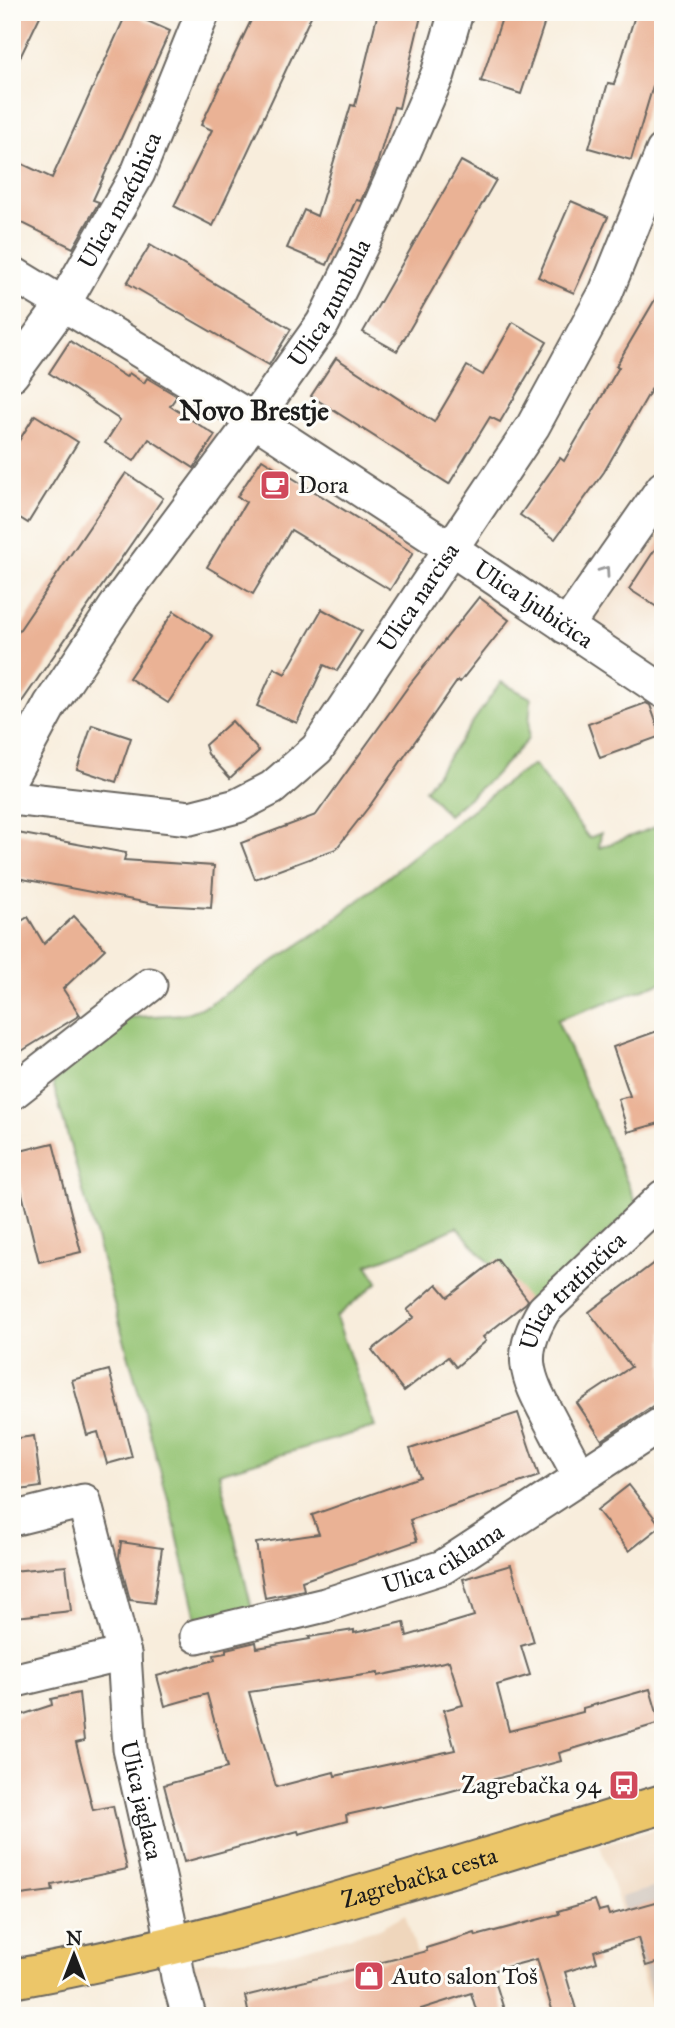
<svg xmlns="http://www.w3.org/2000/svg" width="675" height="2028" font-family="'IM FELL Great Primer',serif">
	<rect width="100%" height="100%" fill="#fdfcf7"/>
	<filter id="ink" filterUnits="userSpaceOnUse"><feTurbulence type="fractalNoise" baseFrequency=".0143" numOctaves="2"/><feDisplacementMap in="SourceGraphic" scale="14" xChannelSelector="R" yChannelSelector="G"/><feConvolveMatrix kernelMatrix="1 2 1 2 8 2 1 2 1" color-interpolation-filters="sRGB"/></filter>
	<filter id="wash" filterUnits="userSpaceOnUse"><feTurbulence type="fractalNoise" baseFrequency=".00686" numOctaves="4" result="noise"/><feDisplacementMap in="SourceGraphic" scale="28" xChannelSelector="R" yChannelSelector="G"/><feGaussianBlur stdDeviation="1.57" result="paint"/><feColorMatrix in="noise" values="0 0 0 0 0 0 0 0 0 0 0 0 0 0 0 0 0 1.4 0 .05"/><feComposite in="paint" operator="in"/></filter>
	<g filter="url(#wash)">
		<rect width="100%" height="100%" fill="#f8eddc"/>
		<g fill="#efd6bc">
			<polygon points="663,513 663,678 594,632 589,621"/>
			<polygon points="663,1827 663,2016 655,2016 600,1845"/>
			<polygon points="405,1914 436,2016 198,2016 186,1972 194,1964 214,1960 270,1958 380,1928"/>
		</g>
		<polygon fill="#cdc2b9" points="663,1885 663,2016 659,2016 621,1897"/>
		<g fill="#93c271" stroke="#586f46" stroke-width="2">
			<polygon points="501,682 531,698 528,739 492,778 448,815 425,790"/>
			<polygon points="534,765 589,838 601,833 599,848 663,824 663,982 557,1020 637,1205 529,1308 457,1227 407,1250 367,1265 378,1282 336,1317 375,1427 219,1473 252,1609 197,1623 172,1513 53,1083 122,1018 184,1014 208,1005 328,925 455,823 515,776"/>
		</g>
		<g id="blocks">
			<g fill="#eab295" fill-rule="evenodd">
				<polygon points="12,12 42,12 12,74"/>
				<polygon points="127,12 170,31 93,200 99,202 73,248 12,218 12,159 52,178"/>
				<polygon points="255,12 313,12 213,226 174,206 212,130 201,125"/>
				<polygon points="378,12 422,12 399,108 394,107 377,164 361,201 356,200 327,265 287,248 304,210 317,216 351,105 355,106"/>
				<polygon points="504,12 548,12 521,94 481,81"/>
				<polygon points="636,12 663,12 663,81 655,79 631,160 589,148 608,83 614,84"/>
				<polygon points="461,161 496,180 397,351 363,332"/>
				<polygon points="571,201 608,217 574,293 538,277"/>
				<polygon points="150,245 291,329 269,365 127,283"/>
				<polygon points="663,286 663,369 604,472 555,539 520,515 560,458 564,461 619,367 616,366"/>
				<polygon points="513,322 547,342 500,422 490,417 449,484 311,396 336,358 434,422 467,366 483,375"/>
				<polygon points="70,341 126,377 129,373 144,383 147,378 177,396 170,406 215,435 194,468 149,439 134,461 105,443 120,420 49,373"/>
				<polygon points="35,415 78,442 28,523 12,513 12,452"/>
				<polygon points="262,459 413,553 390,590 291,530 253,594 207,567 246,502 237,497"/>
				<polygon points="126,473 163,498 12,716 12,641"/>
				<polygon points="663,537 663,611 629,589"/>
				<polygon points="479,597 509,620 460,682 458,680 371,804 336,849 255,879 241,843 316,815 410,684"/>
				<polygon points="322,609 362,631 337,671 324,665 297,723 257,706 274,668 285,674"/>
				<polygon points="174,611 213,636 168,703 129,678"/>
				<polygon points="646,703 650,705 661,736 600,758 588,724"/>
				<polygon points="232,721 259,751 230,778 208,754 205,745"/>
				<polygon points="92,725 131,738 116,782 77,769"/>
				<polygon points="12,832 126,853 124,860 214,866 211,908 159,905 12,877"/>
				<polygon points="74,916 105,949 63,989 80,1015 12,1057 12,927 28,917 44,944"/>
				<polygon points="663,1029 663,1122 628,1132 618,1099 630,1096 613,1047"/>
				<polygon points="53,1143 81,1252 39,1262 12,1153"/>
				<polygon points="663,1256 663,1399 602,1440 577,1403 631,1367 589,1312"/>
				<polygon points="497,1259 528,1300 526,1303 483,1337 486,1341 456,1367 448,1357 404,1391 372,1350 414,1317 407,1310 437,1284 448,1297"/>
				<polygon points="109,1370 132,1457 107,1464 98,1432 87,1435 72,1380"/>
				<polygon points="518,1413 539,1476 410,1520 417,1541 302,1581 304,1590 265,1598 256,1543 319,1534 312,1515 420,1477 410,1449"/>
				<polygon points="34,1436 41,1487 12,1491 12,1439"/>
				<polygon points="629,1485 661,1526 629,1551 597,1510"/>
				<polygon points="121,1542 162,1548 154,1603 130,1600 119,1558"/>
				<path d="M511 1565 534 1642 521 1646 530 1675 497 1685 509 1731 583 1712V1708L650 1689 660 1723 559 1753 561 1761 444 1793 346 1815 347 1821 299 1834 298 1831 184 1862 164 1785 227 1768 207 1694 165 1706 157 1676 215 1660 214 1655 226 1653V1649L256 1642 257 1648 310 1639 309 1637 354 1630V1633L404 1622 407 1636 474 1616 463 1579ZM449 1661 463 1705 444 1710 455 1750 335 1776 334 1772 276 1787 249 1692 378 1673V1676Z"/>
				<polygon points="66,1566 71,1611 16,1617 12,1571"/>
				<polygon points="79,1693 84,1741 76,1743 93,1810 113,1806 127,1869 52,1885 53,1891 12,1896 12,1831 20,1828 12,1798 12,1718 52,1705 51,1699"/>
				<polygon points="595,1900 599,1911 607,1909 609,1915 663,1900 663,1961 646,1966 638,1938 594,1951 597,1962 565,1972 578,2016 554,2016 537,1959 492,1971 506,2016 478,2016 471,1993 421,2009 422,2016 249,2016 245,1996 427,1951 426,1948 475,1933 476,1936 559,1914 558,1911"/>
			</g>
		</g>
	</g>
	<g filter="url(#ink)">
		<use href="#blocks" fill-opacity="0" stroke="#69655f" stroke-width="2"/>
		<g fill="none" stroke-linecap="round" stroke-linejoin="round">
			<g stroke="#69655f" stroke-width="37">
				<g id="minor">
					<path id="s1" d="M12 273 254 420 450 548 663 691"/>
					<path id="s2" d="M12 374 64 303 138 173 203 12"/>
					<polyline points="566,627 663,488"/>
					<path id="s3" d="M12 775 50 705 122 597 254 420 323 323 373 222 438 74 456 12"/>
					<path id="s4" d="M12 798 190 818 237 806 272 788 317 749 533 426 606 292 663 151"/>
					<polyline points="12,1093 150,985"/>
					<path id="s5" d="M580 1476C569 1457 559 1437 549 1418 526 1375 517 1354 544 1310L663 1197"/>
					<path id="s6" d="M12 1519 84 1501 124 1654 130 1749 168 1917 178 1977 189 2016"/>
					<path id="s7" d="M197 1636 325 1605 443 1567 663 1423"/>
					<polyline points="12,1681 124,1654"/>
				</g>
			</g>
			<g stroke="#69655f" stroke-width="42">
				<g id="major">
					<path id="s8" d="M12 1979C233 1940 448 1868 663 1804"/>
				</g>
			</g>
			<use href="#minor" stroke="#fff" stroke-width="33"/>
			<use href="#major" stroke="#ecc669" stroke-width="38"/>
		</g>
		<defs><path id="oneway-chevron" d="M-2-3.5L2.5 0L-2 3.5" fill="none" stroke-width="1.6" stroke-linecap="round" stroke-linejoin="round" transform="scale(1.75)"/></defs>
		<use stroke="#999" href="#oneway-chevron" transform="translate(605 571) rotate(-55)"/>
	</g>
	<defs>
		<g id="cafe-square" transform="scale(1.575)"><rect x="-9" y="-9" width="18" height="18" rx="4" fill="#d1495b" stroke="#fdfcf7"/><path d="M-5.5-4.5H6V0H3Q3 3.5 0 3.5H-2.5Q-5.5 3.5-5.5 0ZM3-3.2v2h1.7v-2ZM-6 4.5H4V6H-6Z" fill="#fff"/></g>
		<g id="bus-square" transform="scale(1.575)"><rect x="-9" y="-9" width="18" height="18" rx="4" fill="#d1495b" stroke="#fdfcf7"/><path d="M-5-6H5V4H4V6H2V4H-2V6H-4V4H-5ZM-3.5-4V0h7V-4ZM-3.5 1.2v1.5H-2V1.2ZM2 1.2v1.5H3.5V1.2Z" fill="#fff"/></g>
		<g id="shop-square" transform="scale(1.575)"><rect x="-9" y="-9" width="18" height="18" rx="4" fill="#d1495b" stroke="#fdfcf7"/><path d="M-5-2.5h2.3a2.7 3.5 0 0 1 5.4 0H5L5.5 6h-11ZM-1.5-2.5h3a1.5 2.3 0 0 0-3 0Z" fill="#fff"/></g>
	</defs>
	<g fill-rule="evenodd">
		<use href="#cafe-square" x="275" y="485"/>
		<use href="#bus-square" x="624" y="1785"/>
		<use href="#shop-square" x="369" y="1976"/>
	</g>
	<g text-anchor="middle" stroke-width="6" stroke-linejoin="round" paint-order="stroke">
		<g font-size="24" fill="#1c1c1c" stroke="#fdfcf7">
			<text dy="8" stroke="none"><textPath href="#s2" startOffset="205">Ulica maćuhica</textPath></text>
			<text dy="8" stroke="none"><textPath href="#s3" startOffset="570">Ulica zumbula</textPath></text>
			<text dy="8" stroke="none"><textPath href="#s4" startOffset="509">Ulica narcisa</textPath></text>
			<text dy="8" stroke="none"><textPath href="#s1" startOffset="618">Ulica ljubičica</textPath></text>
			<text dy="8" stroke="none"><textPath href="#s5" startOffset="214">Ulica tratinčica</textPath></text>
			<text dy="8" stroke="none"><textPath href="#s7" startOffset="259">Ulica ciklama</textPath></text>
			<text dy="8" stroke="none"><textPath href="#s6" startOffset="380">Ulica jaglaca</textPath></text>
			<text dy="8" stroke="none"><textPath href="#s8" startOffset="420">Zagrebačka cesta</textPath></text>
		</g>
		<g font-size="24" fill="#1c1c1c" stroke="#fdfcf7" text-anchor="start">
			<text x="298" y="493">Dora</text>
			<text x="601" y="1793" text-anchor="end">Zagrebačka 94</text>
			<text x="392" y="1984">Auto salon Toš</text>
		</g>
		<g font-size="28" font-weight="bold" fill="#1c1c1c" stroke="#fdfcf7">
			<text x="254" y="420">Novo Brestje</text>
		</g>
	</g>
	<rect width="675" height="2028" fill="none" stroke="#fdfcf7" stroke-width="42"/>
	<g transform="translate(74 1955)" stroke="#fdfcf7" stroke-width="5" paint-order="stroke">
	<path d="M0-5L12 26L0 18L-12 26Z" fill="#1c1c1c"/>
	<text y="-10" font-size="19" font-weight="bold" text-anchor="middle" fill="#1c1c1c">N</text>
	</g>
</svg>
